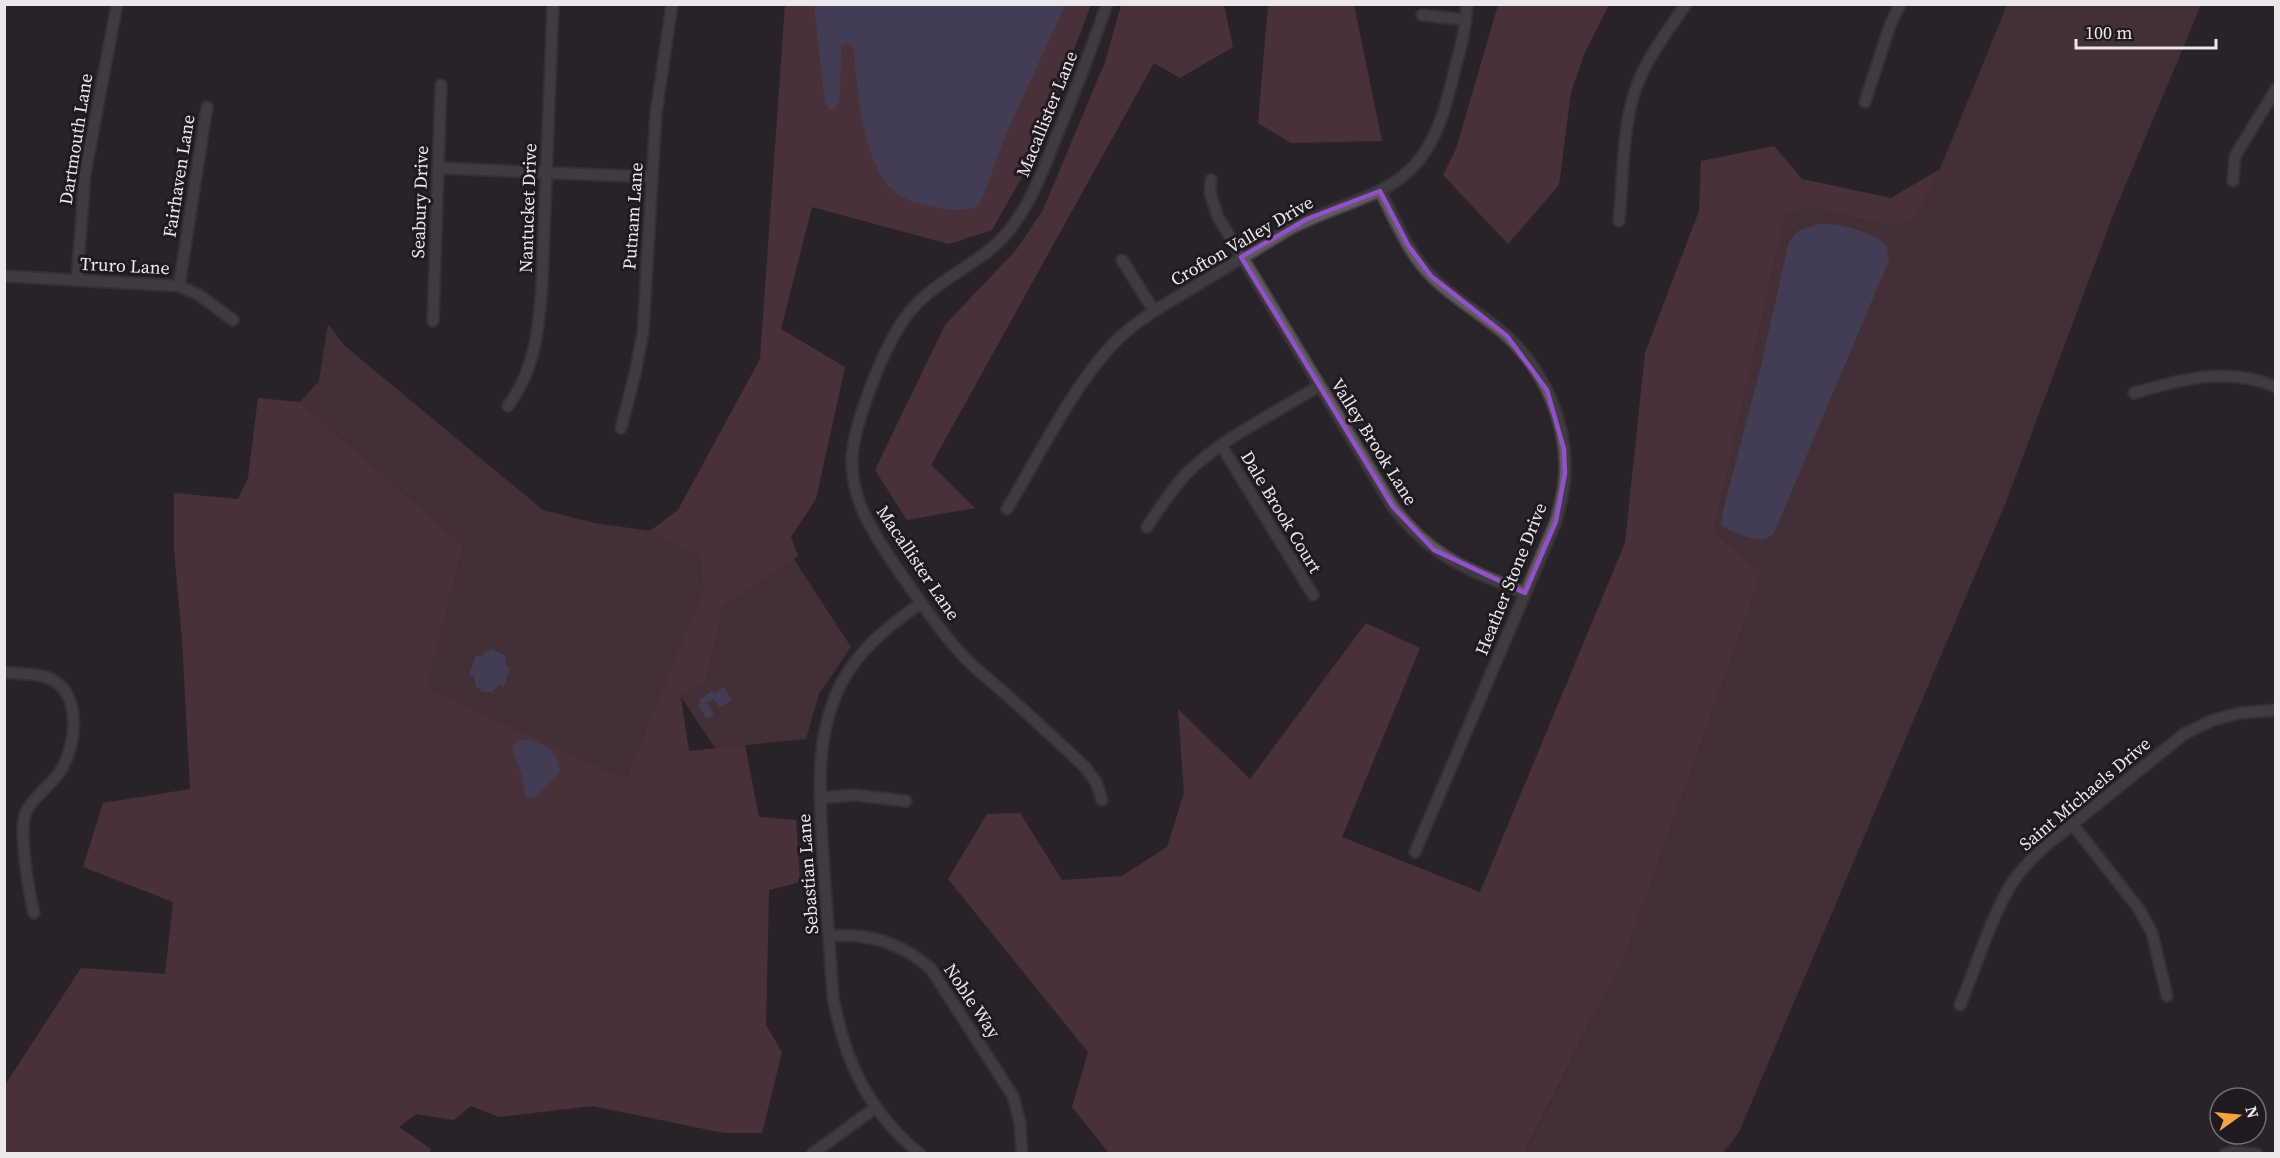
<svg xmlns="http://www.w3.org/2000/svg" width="2280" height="1158" font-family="'Source Serif 4',serif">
	<rect width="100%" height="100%" fill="#2a2329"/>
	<g fill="#624046">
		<polygon points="2007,5 2201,5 2115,210 2006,502 1739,1132 1723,1153 1524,1154 1626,953 1762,573 1714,532 1785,213 1809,207 1895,227 1915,219 1940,169"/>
		<polygon points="328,324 345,346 543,510 595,523 650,531 700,556 703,592 626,779 427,688 463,545 300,402 319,381"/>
		<polygon points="793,558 851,647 819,694 806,739 715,748 681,697 707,680 723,606"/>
	</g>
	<g fill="#6e434c">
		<polygon points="785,5 1091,5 1031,161 992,230 949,244 812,207 781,329 845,367 816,499 791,537 798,556 723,606 707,680 681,697 689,751 745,745 759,817 796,820 800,882 769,890 766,1025 782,1052 762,1133 724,1133 592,1106 499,1117 471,1106 454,1120 416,1114 399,1127 431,1149 429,1153 5,1154 5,1085 81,968 165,974 173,902 83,867 103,803 190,789 182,640 174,549 174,493 238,499 248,478 258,398 300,402 463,545 427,688 626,779 703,591 700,556 650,531 678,510 760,359"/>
		<polygon points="1121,5 1224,5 1233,47 1180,78 1154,63 931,465 975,508 907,520 875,470 945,325 1016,250 1043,210 1105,62"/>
		<polygon points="1268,5 1354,5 1382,141 1291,143 1258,123"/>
		<polygon points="1498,5 1609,5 1585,52 1571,92 1559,185 1508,244 1443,175 1456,149"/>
		<polygon points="1774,146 1802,179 1891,198 1940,169 1915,219 1895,227 1809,207 1785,214 1714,532 1762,573 1626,953 1524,1153 1109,1153 1072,1107 1088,1052 948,879 987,814 1020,813 1062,880 1122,876 1167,847 1184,793 1178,709 1250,779 1366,623 1420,648 1342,837 1480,892 1625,543 1645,353 1699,211 1701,161"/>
	</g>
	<g fill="#615e84">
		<path d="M814 5H1065L1006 134 980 204C966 213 952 210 936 207 921 204 906 201 894 191 864 167 856 85 854 48L847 43 841 45 840 95 836 109 830 110 825 103Z"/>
		<path d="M1822 223C1839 225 1875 231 1886 246 1888 250 1888 255 1889 260L1774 533C1772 535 1768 538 1765 539 1756 542 1728 531 1721 525L1723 511 1761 366 1789 241 1798 231Z"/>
		<polygon points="493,649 505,656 506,666 510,668 504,687 499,685 492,692 483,692 476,687 474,676 469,675 476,655 481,657 484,653"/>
		<polygon points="724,687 732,700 720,707 713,699 707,703 714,715 707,719 698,705 700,703 699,700 712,691 715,693"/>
		<path d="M529 740C548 746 557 751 560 771L536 797 526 798 521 772 512 748 516 741Z"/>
	</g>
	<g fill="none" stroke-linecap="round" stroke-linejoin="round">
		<g stroke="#453e44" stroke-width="14">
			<g id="minor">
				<polyline points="1422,15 1466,20"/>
				<polyline points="1865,102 1889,28 1900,4"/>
				<polyline points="438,168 652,177"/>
				<path d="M1211 180 1210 193 1218 217 1393 507C1433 559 1468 569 1525 593"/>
				<polyline points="2233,181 2235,156 2276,89"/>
				<path d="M1380 191C1395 220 1408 253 1432 277 1455 300 1484 315 1508 337 1544 371 1567 422 1565 472 1565 489 1560 505 1556 521L1415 852"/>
				<path d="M1619 221C1623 182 1622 140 1632 101 1641 65 1665 35 1686 4"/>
				<polyline points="1122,260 1154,311"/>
				<polyline points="4,276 179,286 199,295 233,320"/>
				<polyline points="77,280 85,174 117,4"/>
				<polyline points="179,286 207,107"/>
				<polyline points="433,321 441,85"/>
				<path d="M2134 393C2182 379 2228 366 2276 387"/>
				<path d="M508 406C535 370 539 328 542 284L553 4"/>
				<polyline points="621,428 635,374 643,332 656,113 672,4"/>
				<polyline points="1221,445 1313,595"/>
				<path d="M1007 509C1039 456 1072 387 1114 343 1126 330 1140 321 1154 311L1290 229C1318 214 1350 205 1379 191 1430 167 1442 123 1454 72 1460 50 1466 28 1467 4"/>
				<path d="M1147 527C1160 508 1172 488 1188 472 1224 437 1277 412 1319 386"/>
				<path d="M4 672C17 674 34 673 46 677 84 690 77 747 59 773 49 787 33 797 26 812 18 830 29 893 34 913"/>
				<polyline points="820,798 854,795 906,801"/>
				<path d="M1102 800 1096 782 1085 767C1060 744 1035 720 1009 697 996 685 980 673 967 660 940 632 918 598 896 567 875 535 854 506 852 466 850 430 884 347 905 318 933 277 986 265 1014 224 1032 199 1044 169 1055 140 1074 95 1091 50 1107 4"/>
				<polyline points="2073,825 2139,909 2152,933 2167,996"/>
				<path d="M829 936C868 933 901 942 931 969L1013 1096 1020 1123 1022 1154"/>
				<path d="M1960 1005C1976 967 1991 917 2012 883 2020 870 2032 859 2043 848L2184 734 2213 720 2240 713 2276 710"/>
				<polyline points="812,1154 875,1108"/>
				<path d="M920 1154C868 1111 845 1062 833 997 830 950 826 903 823 856 820 797 813 737 842 682 860 648 890 625 921 603"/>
				<polyline points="2225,1154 2232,1152 2257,1154"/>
			</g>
		</g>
		<use href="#minor" stroke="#5c5a5e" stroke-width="10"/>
	</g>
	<path d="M0 0H2280V1158H0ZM1380 191 1408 245 1431 276 1507 336 1547 390 1564 449 1565 473 1556 521 1525 593 1434 550 1393 507 1241 257 1307 219Z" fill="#2a2329" fill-opacity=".55" fill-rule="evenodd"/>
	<path fill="none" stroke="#9251c8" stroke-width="4.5" stroke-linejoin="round" d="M1380 191 1408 245 1431 276 1507 336 1547 390 1564 449 1565 473 1556 521 1525 593 1434 550 1393 507 1241 257 1307 219Z"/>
	<g text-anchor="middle" stroke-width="6" stroke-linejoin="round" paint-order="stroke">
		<g font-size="18" fill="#ece7eb" stroke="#201920">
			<text transform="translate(1047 114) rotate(-68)" y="6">Macallister Lane</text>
			<text transform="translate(76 139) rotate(-81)" y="6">Dartmouth Lane</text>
			<text transform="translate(179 176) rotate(-81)" y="6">Fairhaven Lane</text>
			<text transform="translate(420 202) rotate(-88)" y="6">Seabury Drive</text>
			<text transform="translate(528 208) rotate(-88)" y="6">Nantucket Drive</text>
			<text transform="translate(633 216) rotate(-86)" y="6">Putnam Lane</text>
			<text transform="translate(1242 241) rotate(-30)" y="6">Crofton Valley Drive</text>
			<text transform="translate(125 266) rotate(3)" y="6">Truro Lane</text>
			<text transform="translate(1374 442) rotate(58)" y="6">Valley Brook Lane</text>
			<text transform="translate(1281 512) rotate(59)" y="6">Dale Brook Court</text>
			<text transform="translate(918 563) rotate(56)" y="6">Macallister Lane</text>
			<text transform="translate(1511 579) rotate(-68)" y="6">Heather Stone Drive</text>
			<text transform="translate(2085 794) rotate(-40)" y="6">Saint Michaels Drive</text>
			<text transform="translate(808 874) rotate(-94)" y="6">Sebastian Lane</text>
			<text transform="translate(972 1001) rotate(56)" y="6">Noble Way</text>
		</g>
	</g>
	<rect width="2280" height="1158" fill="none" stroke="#ece7eb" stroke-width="12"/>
	<g transform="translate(2238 1116) rotate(75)"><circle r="28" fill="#201920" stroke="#726b71" stroke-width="1.5"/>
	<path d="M0-4.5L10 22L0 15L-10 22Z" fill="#f4a344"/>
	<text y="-9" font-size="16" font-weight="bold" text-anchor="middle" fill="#ece7eb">N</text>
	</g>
	<path d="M2076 39v9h140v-9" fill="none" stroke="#ece7eb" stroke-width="3"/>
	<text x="2085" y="39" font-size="18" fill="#ece7eb" stroke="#201920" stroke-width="4.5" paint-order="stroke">100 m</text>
</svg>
